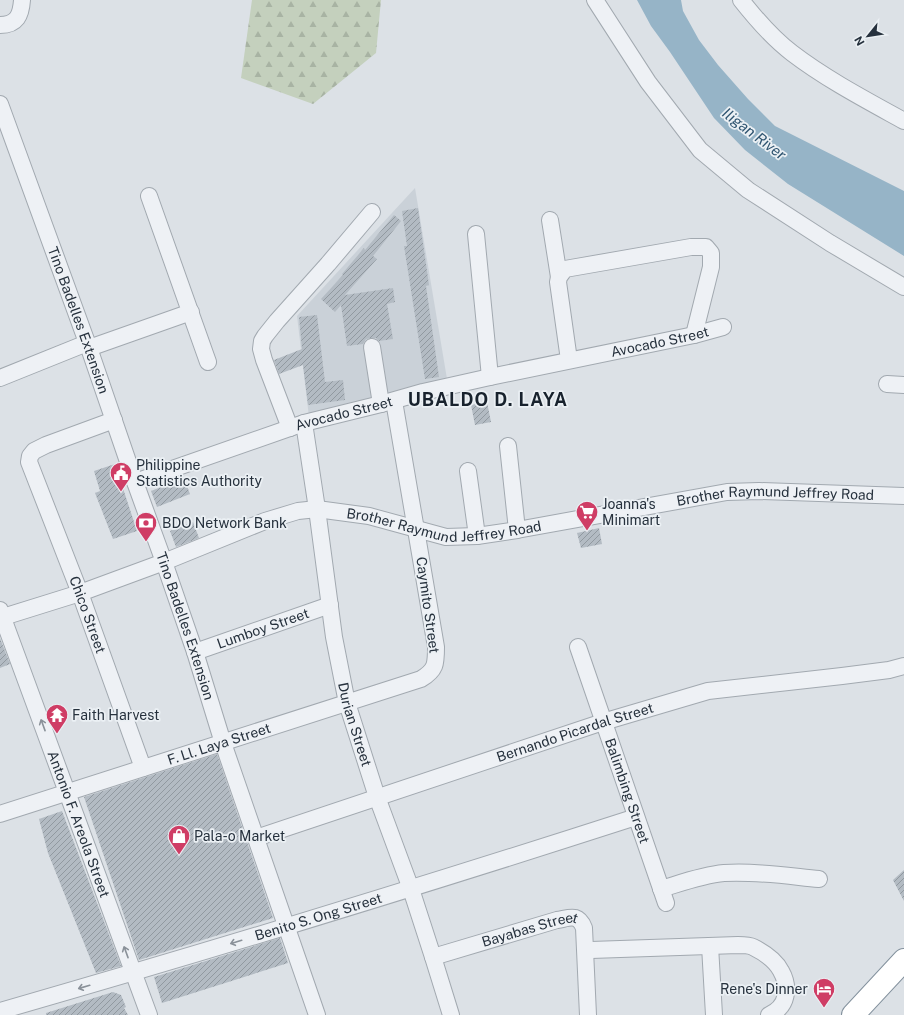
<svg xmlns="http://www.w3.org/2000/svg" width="904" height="1015" font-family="'Public Sans',sans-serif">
	<defs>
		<pattern id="forest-firs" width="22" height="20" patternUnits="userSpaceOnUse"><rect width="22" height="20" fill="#c4d0bd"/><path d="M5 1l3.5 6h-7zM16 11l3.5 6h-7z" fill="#a8b3a3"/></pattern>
		<pattern id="building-hatch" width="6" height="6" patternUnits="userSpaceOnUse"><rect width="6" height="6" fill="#b3bbc3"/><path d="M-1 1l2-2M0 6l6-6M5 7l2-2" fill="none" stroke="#9199a0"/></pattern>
	</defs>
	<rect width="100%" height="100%" fill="#dce1e6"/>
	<polygon fill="#cad1d8" points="415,188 447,379 309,417 297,316"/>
	<polygon fill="url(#forest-firs)" points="252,0 381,0 376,53 313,104 241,78"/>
	<polygon fill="#96b4c7" points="637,0 681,0 683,11 699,40 718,65 748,99 775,126 904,191 904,256 788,184 745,150 714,118 670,52 651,26"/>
	<g fill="url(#building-hatch)">
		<polygon points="418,208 429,285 426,286 439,377 425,379 404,246 407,246 402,211"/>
		<polygon points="394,215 401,221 373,256 377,259 345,295 393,288 395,302 387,304 393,339 379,341 376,338 371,338 366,339 363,344 347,346 341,305 335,312 321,299 343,275 342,274 364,248 365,250"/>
		<polygon points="317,315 325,382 343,380 345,400 308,405 303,365 279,374 274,360 302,349 299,317"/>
		<polygon points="487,402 491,422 475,425 471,405"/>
		<polygon points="115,464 137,531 113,539 95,493 100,491 94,471"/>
		<polygon points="184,478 190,494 157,507 151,491"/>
		<polygon points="193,522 199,538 176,547 170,531"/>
		<polygon points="599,528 602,544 581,548 577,533"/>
		<polygon points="0,638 10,664 0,668"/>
		<polygon points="217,754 273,918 139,960 84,797"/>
		<polygon points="62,811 121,966 96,973 48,853 39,819"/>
		<polygon points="904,870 904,901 893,880"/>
		<polygon points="280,938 288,963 162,1003 154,977"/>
		<polygon points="113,992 121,995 126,1007 124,1008 128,1015 46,1015 46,1013"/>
	</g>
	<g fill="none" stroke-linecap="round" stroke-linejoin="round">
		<g stroke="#a2a9b0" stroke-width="18">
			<g id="minor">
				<polyline points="595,0 648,82 700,150 748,190 830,243 904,287"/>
				<path d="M741 0C756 19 772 38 792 53 826 79 866 100 904 121"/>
				<path d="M0 25C17 25 21 15 22 0"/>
				<path id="s1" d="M0 104 89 348 135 482 164 562 195 652 223 743 317 1015"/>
				<polyline points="149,196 208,362"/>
				<polyline points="550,220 559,277"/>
				<polyline points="476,234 490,377"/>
				<polyline points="372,347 381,404"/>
				<polyline points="89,348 191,312"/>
				<polyline points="569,360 558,282 559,277 565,269 691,247 706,247 711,253 711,267 694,335"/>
				<polyline points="0,378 87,343"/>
				<polyline points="887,384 904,385"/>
				<path id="s2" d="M114 420 46 445 34 451 30 456 29 462 80 593 143 768"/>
				<path id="s3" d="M304 423 317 509 334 637 347 703 377 797 411 889 433 957 451 1015"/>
				<polyline points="290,428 264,360 261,349 262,341 265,336 277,321 328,264 372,212"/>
				<polyline points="508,446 517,530"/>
				<polyline points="468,471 477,536"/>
				<path id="s4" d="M135 482 304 423 381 404 423 392 490 377 694 335 723 327"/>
				<path id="s5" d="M0 610 149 1015"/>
				<path id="s6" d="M0 618 80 593 164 562 265 521 298 511 317 509 369 516 446 537 477 536 517 530 727 492 759 491 904 496"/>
				<path id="s7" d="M578 647 666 903"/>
				<path id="s8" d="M195 652 330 605"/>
				<path id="s9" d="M0 814 421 679C436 670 436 664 436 647L394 401"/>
				<path id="s10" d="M256 838 603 722 708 691 842 676 889 670 904 666"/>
				<path d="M661 889C681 883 702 875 724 873 755 871 788 876 819 879"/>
				<polyline points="710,946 714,1015"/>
				<path d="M591 950 738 945C743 945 749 945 753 947 763 952 776 961 781 971 790 987 788 1007 769 1015"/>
				<path id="s11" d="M433 957 557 920C570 918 578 913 584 928L588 1015"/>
				<path id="s12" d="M0 1011C213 950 425 885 636 817"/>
			</g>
		</g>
		<g stroke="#83919d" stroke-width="24">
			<polyline id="highway" points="853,1015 904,960"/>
		</g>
		<use href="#minor" stroke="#eef1f5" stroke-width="16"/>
		<use href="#highway" stroke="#fff" stroke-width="22"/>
	</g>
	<defs><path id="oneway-shaft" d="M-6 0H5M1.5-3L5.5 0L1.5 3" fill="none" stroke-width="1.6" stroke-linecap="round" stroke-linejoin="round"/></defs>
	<g stroke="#8a9199">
		<use href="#oneway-shaft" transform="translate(43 725) rotate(-110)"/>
		<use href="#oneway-shaft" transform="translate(236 942) rotate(163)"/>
		<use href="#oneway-shaft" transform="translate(126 952) rotate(-110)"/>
		<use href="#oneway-shaft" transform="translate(84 987) rotate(164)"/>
	</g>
	<defs>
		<g id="civic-pin" transform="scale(1.15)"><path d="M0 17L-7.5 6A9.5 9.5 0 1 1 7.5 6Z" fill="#cf3d65" stroke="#ebf0f4"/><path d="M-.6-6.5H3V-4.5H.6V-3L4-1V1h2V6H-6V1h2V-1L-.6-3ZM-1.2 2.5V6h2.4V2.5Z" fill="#fff"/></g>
		<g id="supermarket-pin" transform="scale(1.15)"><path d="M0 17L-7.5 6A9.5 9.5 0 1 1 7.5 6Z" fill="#cf3d65" stroke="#ebf0f4"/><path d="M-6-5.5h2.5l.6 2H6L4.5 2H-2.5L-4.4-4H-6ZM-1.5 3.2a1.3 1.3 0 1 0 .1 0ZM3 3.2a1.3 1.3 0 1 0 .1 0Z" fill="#fff"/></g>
		<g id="bank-pin" transform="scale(1.15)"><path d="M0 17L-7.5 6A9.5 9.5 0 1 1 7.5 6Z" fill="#cf3d65" stroke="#ebf0f4"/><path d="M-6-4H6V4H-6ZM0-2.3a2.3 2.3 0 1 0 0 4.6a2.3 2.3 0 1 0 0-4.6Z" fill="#fff"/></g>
		<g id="temple-pin" transform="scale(1.15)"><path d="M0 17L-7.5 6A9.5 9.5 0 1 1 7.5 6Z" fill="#cf3d65" stroke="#ebf0f4"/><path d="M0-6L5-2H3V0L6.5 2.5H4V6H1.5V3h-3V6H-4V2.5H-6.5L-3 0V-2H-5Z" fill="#fff"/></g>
		<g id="shop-pin" transform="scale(1.15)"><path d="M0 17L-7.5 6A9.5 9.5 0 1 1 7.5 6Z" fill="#cf3d65" stroke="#ebf0f4"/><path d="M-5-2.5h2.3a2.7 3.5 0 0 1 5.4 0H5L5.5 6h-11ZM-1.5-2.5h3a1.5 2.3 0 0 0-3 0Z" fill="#fff"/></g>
		<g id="hotel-pin" transform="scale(1.15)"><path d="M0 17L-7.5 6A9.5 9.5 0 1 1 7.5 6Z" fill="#cf3d65" stroke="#ebf0f4"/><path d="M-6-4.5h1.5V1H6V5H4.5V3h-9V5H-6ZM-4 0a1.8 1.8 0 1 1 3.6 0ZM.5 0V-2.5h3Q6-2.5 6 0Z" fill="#fff"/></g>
	</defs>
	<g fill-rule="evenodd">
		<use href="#civic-pin" x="121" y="473"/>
		<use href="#supermarket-pin" x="587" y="512"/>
		<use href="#bank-pin" x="146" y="523"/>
		<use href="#temple-pin" x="57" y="715"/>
		<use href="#shop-pin" x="179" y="836"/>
		<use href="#hotel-pin" x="824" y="989"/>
	</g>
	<g text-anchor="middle" stroke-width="3.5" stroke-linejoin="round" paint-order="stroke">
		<g font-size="14" fill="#26313d" stroke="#ebf0f4">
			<text dy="5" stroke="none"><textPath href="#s1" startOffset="230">Tino Badelles Extension</textPath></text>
			<text dy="5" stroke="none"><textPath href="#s4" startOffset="544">Avocado Street</textPath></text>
			<text dy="5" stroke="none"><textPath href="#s4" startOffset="220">Avocado Street</textPath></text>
			<text dy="5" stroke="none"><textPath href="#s6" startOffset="801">Brother Raymund Jeffrey Road</textPath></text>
			<text dy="5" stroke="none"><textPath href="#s6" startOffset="465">Brother Raymund Jeffrey Road</textPath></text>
			<text transform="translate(428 605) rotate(82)" y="5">Caymito Street</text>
			<text dy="5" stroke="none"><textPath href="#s2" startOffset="262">Chico Street</textPath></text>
			<text dy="5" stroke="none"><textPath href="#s1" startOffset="554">Tino Badelles Extension</textPath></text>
			<text dy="5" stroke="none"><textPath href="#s8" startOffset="72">Lumboy Street</textPath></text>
			<text dy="5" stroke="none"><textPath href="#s3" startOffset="306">Durian Street</textPath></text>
			<text dy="5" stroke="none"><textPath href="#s10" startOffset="336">Bernando Picardal Street</textPath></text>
			<text dy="5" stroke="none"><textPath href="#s9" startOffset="230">F. Ll. Laya Street</textPath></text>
			<text dy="5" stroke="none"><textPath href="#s7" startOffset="152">Balimbing Street</textPath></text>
			<text dy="5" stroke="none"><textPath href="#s5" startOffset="228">Antonio F. Areola Street</textPath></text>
			<text dy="5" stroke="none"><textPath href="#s12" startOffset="332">Benito S. Ong Street</textPath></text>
			<text dy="5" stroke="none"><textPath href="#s11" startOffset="101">Bayabas Street</textPath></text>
		</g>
		<g font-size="14" fill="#26313d" stroke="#ebf0f4" text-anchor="start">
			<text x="136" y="470">Philippine<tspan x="136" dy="16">Statistics Authority</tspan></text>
			<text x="602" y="509">Joanna's<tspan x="602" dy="16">Minimart</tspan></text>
			<text x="162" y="528">BDO Network Bank</text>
			<text x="72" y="720">Faith Harvest</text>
			<text x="194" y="841">Pala-o Market</text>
			<text x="808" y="994" text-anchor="end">Rene's Dinner</text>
		</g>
		<g font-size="15" font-style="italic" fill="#305571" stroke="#ebf0f4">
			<text transform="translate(754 134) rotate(37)" y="5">Iligan River</text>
		</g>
		<g font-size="18" font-weight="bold" letter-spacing="1" fill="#18222d" stroke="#ebf0f4">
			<text x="488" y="406">UBALDO D. LAYA</text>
		</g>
	</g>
	<g transform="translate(868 36) rotate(240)" stroke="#ebf0f4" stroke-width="3" paint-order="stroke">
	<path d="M0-3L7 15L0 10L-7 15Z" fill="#26313d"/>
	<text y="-6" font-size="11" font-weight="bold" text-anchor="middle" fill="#26313d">N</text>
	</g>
</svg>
